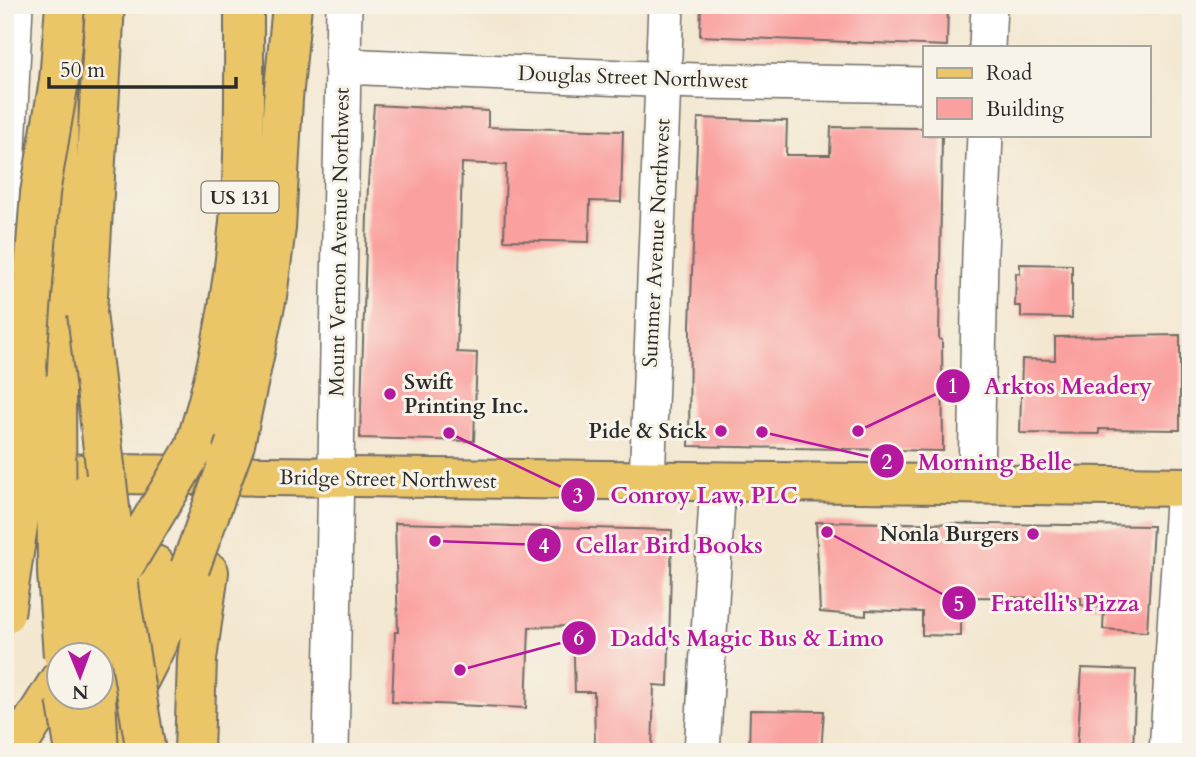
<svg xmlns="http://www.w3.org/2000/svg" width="1196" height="757" font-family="Cardo,serif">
	<rect width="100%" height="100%" fill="#f7f3e8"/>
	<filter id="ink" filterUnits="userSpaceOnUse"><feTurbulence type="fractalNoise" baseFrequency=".0143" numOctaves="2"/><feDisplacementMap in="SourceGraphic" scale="14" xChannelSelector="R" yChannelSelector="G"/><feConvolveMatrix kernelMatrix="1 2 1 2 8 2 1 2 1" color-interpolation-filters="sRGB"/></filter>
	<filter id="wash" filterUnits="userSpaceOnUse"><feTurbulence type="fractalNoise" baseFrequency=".00686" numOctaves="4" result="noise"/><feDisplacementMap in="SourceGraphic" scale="28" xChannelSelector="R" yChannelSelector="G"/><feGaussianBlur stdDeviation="1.57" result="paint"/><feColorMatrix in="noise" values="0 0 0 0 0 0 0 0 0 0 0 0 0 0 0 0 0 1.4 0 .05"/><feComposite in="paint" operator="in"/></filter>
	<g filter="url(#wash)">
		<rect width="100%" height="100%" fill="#f3e7d0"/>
		<g id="blocks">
			<g fill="#faa09f">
				<polygon points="701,5 948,5 947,46 700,36"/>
				<polygon points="374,105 488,111 488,127 623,131 621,202 590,201 589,242 504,240 506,165 462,163 457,352 477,353 474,441 360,438 368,184"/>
				<polygon points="698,118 787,121 786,155 830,155 831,127 925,128 925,135 942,135 939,339 942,340 943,451 689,446 690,325"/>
				<polygon points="1020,264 1072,265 1072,318 1021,317 1021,306 1015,306 1016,273 1020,274"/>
				<polygon points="1180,335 1180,430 1099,429 1099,434 1020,433 1022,359 1055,360 1055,337"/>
				<polygon points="816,522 1153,526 1147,632 1103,629 1104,607 1081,605 1081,598 961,597 961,636 922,635 922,612 866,610 866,616 820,612"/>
				<polygon points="395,523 672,530 668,686 654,685 652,752 595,752 594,692 575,692 573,626 529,627 526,708 392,702 395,632 398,632"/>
				<polygon points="1082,668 1136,670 1133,752 1077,752"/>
				<polygon points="750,710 824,711 821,752 749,752"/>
			</g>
		</g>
	</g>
	<g filter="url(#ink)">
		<use href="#blocks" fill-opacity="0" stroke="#716d65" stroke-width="2"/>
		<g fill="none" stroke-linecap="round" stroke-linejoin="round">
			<g stroke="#716d65" stroke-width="38">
				<g id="minor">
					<polyline points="987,47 989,5"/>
					<polyline points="342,66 697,81 925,85"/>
					<polyline points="5,211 15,5"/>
					<polyline points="647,482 666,5"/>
					<polyline points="976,483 980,253 985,135"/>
					<polyline points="331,752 344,5"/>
					<polyline points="702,752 718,483"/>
					<polyline points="1167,752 1184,487"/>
				</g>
			</g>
			<g stroke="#716d65" stroke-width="42">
				<path id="major" d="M25 473C413 481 802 481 1191 487"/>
			</g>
			<g stroke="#716d65" stroke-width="42">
				<g id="highway">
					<polyline points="87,313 105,5"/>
					<polyline points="56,392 59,81 65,5"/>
					<polyline points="235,444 267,296 276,228 283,99 292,5"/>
					<path d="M194 449C221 364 237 270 242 181 245 123 244 64 244 5"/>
					<polyline points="102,686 155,565"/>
					<polyline points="14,752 60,679"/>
					<path d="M93 752C136 698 163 631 190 568"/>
					<polyline points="194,752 197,659 209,572"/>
				</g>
			</g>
			<use href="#minor" stroke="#fff" stroke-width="35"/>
			<use href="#major" stroke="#ebc669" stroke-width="38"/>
			<use href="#highway" stroke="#ebc669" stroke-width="38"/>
			<g stroke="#716d65" stroke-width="42" stroke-linecap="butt">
				<g id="highway-bridge">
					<polyline points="87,313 121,601 146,752"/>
					<polyline points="56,392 57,573 63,656"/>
					<polyline points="86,494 93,656"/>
					<polyline points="124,566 194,449"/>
					<polyline points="190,568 235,444"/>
					<polyline points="5,614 20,512 28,348 40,193 59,81"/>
					<polyline points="66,698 75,752"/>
					<polyline points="96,698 99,752"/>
				</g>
			</g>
			<use href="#highway-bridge" stroke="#ebc669" stroke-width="38"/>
		</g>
	</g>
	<g fill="#b5179e" stroke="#f7f3e8" stroke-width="2.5">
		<circle cx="390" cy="394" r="7"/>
		<circle cx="721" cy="431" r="7"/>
		<circle cx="1033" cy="534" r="7"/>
	</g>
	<g text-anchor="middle" stroke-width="6" stroke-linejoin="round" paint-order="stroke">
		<rect fill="#f7f3e8" stroke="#686764" stroke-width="2" x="201.5" y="181.5" width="77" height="31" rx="5"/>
		<g font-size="19" font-weight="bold" fill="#2b2b2b">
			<text x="240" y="204">US 131</text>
		</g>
		<g font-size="21" fill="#2b2b2b" stroke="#f7f3e8">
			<text transform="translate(633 77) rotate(2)" y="7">Douglas Street Northwest</text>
			<text transform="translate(339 242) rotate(-89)" y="7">Mount Vernon Avenue Northwest</text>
			<text transform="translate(656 243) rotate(-87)" y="7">Summer Avenue Northwest</text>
			<text transform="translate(388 479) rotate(1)" y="7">Bridge Street Northwest</text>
		</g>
		<g font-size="21" font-weight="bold" fill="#2b2b2b" stroke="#f7f3e8" text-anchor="end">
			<text x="404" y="389" text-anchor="start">Swift<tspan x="404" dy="24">Printing Inc.</tspan></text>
			<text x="707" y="438">Pide &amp; Stick</text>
			<text x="1019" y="541">Nonla Burgers</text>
		</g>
	</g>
	<path fill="none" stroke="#b5179e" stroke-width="2.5" d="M858 431L953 386M762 432L887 461M449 433L578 495M435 541L544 545M827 532L959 603M460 670L579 638"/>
	<g fill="#b5179e" stroke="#f7f3e8" stroke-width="2.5">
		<circle cx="858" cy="431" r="7"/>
		<circle cx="762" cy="432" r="7"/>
		<circle cx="449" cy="433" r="7"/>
		<circle cx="435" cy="541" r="7"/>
		<circle cx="827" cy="532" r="7"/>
		<circle cx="460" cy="670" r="7"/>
		<circle cx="953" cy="386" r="18"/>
		<circle cx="887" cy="461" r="18"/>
		<circle cx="578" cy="495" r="18"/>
		<circle cx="544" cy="545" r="18"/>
		<circle cx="959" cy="603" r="18"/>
		<circle cx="579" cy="638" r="18"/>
	</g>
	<g font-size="21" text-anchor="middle" font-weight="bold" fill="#fff">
		<text x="953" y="393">1</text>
		<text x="887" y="469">2</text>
		<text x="578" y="503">3</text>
		<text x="544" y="553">4</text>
		<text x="959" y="611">5</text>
		<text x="579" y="645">6</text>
	</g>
	<g font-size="23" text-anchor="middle" font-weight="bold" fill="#b5179e" stroke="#f7f3e8" stroke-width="6" stroke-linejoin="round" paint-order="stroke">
		<text x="1068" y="394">Arktos Meadery</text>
		<text x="995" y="470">Morning Belle</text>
		<text x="704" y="503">Conroy Law, PLC</text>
		<text x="669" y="553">Cellar Bird Books</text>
		<text x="1065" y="611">Fratelli's Pizza</text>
		<text x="747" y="646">Dadd's Magic Bus &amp; Limo</text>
	</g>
	<rect width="1196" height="757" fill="none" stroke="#f7f3e8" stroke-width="28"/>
	<rect x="923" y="46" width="228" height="91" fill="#f7f3e8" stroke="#a5a39c" stroke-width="2"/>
	<rect x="937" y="68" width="35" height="10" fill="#ebc669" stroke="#a5a39c" stroke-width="2"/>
	<text x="986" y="80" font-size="21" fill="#2b2b2b">Road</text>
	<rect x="937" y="98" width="35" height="21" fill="#faa09f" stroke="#a5a39c" stroke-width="2"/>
	<text x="986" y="116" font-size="21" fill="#2b2b2b">Building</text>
	<g transform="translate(80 676) rotate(179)"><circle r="33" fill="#f7f3e8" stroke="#a5a39c" stroke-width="2"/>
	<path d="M0-5L12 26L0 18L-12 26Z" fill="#b5179e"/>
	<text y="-10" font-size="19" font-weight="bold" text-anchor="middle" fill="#2b2b2b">N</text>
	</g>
	<path d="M49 77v10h187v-10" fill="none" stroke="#2b2b2b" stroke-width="3.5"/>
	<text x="60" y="77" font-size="21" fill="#2b2b2b" stroke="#f7f3e8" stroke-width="5" paint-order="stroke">50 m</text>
</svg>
